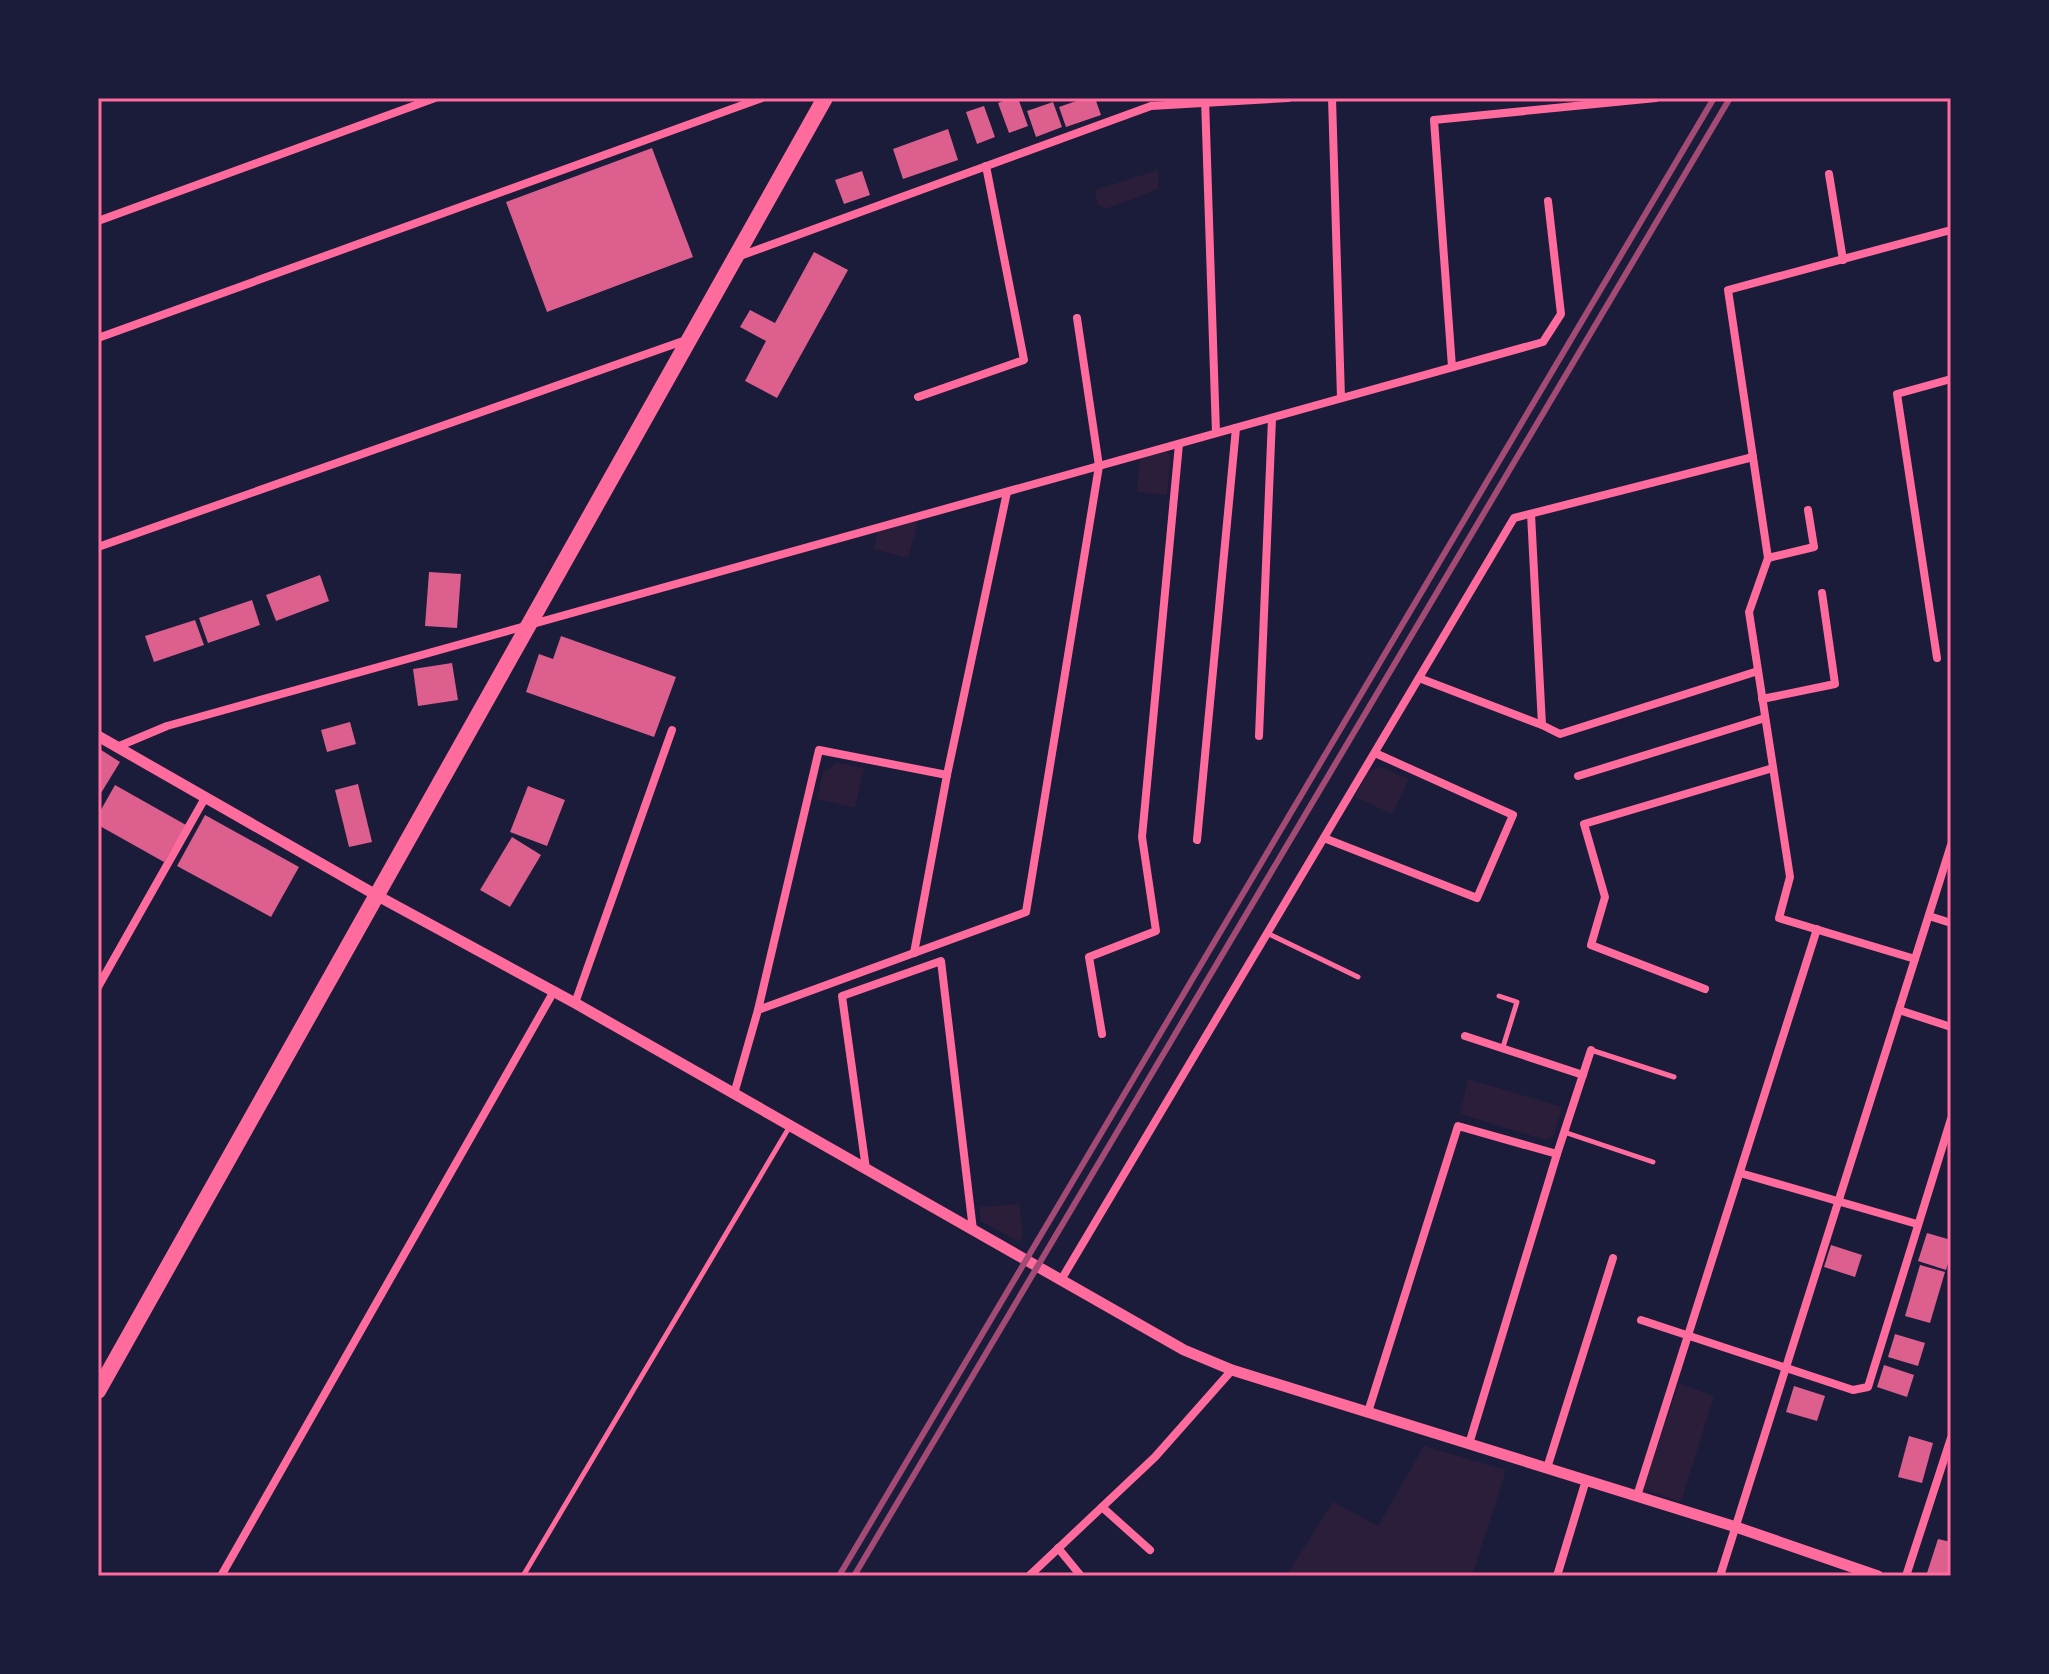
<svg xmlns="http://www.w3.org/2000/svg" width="2049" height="1674" font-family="Montserrat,sans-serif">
	<rect width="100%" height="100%" fill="#1b1b3a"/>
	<g fill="#2a1e3b">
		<polygon points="1158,170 1158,189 1106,209 1097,204 1095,190"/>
		<polygon points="1164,450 1171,456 1167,495 1137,492 1140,457"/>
		<polygon points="918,520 908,558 874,549 878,531"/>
		<polygon points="837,763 864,768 855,808 817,799 823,772"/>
		<polygon points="1380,767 1409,779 1392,814 1355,797 1369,771"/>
		<polygon points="1468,1079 1562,1107 1554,1136 1546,1140 1460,1114"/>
		<polygon points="1019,1204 1023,1236 1019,1242 981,1221 979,1207"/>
		<polygon points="1679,1383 1714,1396 1681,1502 1643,1489"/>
		<polygon points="1424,1446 1506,1470 1472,1576 1286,1576 1333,1502 1378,1526"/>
	</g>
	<g fill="#dd5f8e">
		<polygon points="1011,98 1018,98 1028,126 1009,133 998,103"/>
		<polygon points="1085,98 1095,98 1101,115 1066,127 1059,107"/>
		<polygon points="1053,102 1062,127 1036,137 1027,111"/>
		<polygon points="984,106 995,137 977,144 966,112"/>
		<polygon points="948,129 958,160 903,179 893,149"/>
		<polygon points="652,148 693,257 547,312 506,202"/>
		<polygon points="862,171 870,195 844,204 835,180"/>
		<polygon points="814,252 848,270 777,398 745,381 766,341 740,327 750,310 775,323"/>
		<polygon points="429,572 461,574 457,628 425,626"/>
		<polygon points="320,575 329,601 276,621 266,595"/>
		<polygon points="252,600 260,625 208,643 199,618"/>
		<polygon points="195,620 204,645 154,662 145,636"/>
		<polygon points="561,636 676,677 654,737 526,692 539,654 553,659"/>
		<polygon points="452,663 458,700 418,706 413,669"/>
		<polygon points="350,722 356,744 327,752 321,730"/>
		<polygon points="98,748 120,762 98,798"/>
		<polygon points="358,784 372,842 349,847 335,790"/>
		<polygon points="115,785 186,825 164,862 98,825 98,815"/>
		<polygon points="528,786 565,800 547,846 510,832"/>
		<polygon points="205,815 299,867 271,917 177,866"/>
		<polygon points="512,837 541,855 510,907 480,890"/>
		<polygon points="1927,1233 1951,1240 1951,1253 1946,1270 1918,1261"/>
		<polygon points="1831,1245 1862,1255 1855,1277 1824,1267"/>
		<polygon points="1920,1265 1945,1272 1930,1323 1905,1316"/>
		<polygon points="1895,1334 1925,1343 1918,1366 1888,1357"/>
		<polygon points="1884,1365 1914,1375 1907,1397 1877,1387"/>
		<polygon points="1794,1386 1825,1396 1817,1421 1786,1412"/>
		<polygon points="1909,1436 1933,1443 1922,1483 1898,1477"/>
		<polygon points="1938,1539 1951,1542 1951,1576 1926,1576"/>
	</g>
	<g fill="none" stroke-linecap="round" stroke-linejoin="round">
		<g stroke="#ff6b9d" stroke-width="5">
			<polyline points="1267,933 1358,977"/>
			<polyline points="1499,996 1517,1002 1503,1047"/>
			<polyline points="1591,1050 1674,1077"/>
			<polyline points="1564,1132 1653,1162"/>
			<polyline points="523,1576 790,1126"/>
		</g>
		<g stroke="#ff6b9d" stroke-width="8">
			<polyline points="1332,98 1341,398"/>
			<polyline points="1205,99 1216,433"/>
			<polyline points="1829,174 1843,260"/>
			<polyline points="98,221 435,98"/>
			<polyline points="740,256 1151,106 1288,98"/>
			<polyline points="98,338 762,98"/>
			<polyline points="1452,367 1434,120 1656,98"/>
			<polyline points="918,397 1024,360 986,166"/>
			<polyline points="1531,514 1542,725 1560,734 1758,671"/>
			<polyline points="98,547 686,340"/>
			<polyline points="1768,558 1814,547 1808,510"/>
			<polyline points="1937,658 1897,394 1951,379"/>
			<polyline points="1419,678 1542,725"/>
			<polyline points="1762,699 1835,684 1822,593"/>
			<polyline points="1259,736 1272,418"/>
			<polyline points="117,747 167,726 1543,342 1561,314 1548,201"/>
			<polyline points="1578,776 1765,718"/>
			<polyline points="1324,838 1477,898 1513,815 1375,753"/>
			<polyline points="1197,840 1236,428"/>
			<polyline points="1929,916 1951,923"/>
			<polyline points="914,953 947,775 1007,492"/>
			<polyline points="1915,959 1779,918 1790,877 1749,612 1768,558 1728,290 1951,230"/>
			<polyline points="98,987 205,798"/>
			<polyline points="1705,989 1591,945 1605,897 1584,824 1773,768"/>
			<polyline points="575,1003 672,730"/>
			<polyline points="758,1010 1026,912 1099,466 1077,318"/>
			<polyline points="1899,1010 1951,1027"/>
			<polyline points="1102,1034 1089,957 1156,931 1142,837 1179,444"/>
			<polyline points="1465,1036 1583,1075"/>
			<polyline points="734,1094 758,1010 819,750 947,775"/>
			<polyline points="866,1169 842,996 941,961 973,1230"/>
			<polyline points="1740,1173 1917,1224"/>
			<polyline points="1061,1280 1514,518 1753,457"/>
			<polyline points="1641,1320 1853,1390 1868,1387 1951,1119"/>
			<polyline points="1368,1412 1458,1126 1557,1154 1591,1050"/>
			<polyline points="1469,1444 1557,1154"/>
			<polyline points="1547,1468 1613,1258"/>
			<polyline points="1637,1496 1817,929"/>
			<polyline points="1102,1507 1150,1550"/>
			<polyline points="1058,1548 1081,1576"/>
			<polyline points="221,1576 554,991"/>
			<polyline points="1029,1576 1155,1457 1232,1370"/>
			<polyline points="1557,1576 1586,1480"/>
			<polyline points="1720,1576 1951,845"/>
			<polyline points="1906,1576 1951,1438"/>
		</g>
		<polyline stroke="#ff6b9d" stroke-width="11" points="98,736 376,895 575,1003 1184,1350 1232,1370 1736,1527 1878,1576"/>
		<polyline stroke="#ff6b9d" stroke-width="16" points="98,1391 825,98"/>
		<g stroke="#a44b75" stroke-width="6">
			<polyline points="839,1576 1714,98"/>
			<polyline points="854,1576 1730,98"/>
		</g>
	</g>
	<rect width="2049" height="1674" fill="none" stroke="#1b1b3a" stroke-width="200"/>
	<rect x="100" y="100" width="1849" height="1474" fill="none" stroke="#ff6b9d" stroke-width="3"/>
</svg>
